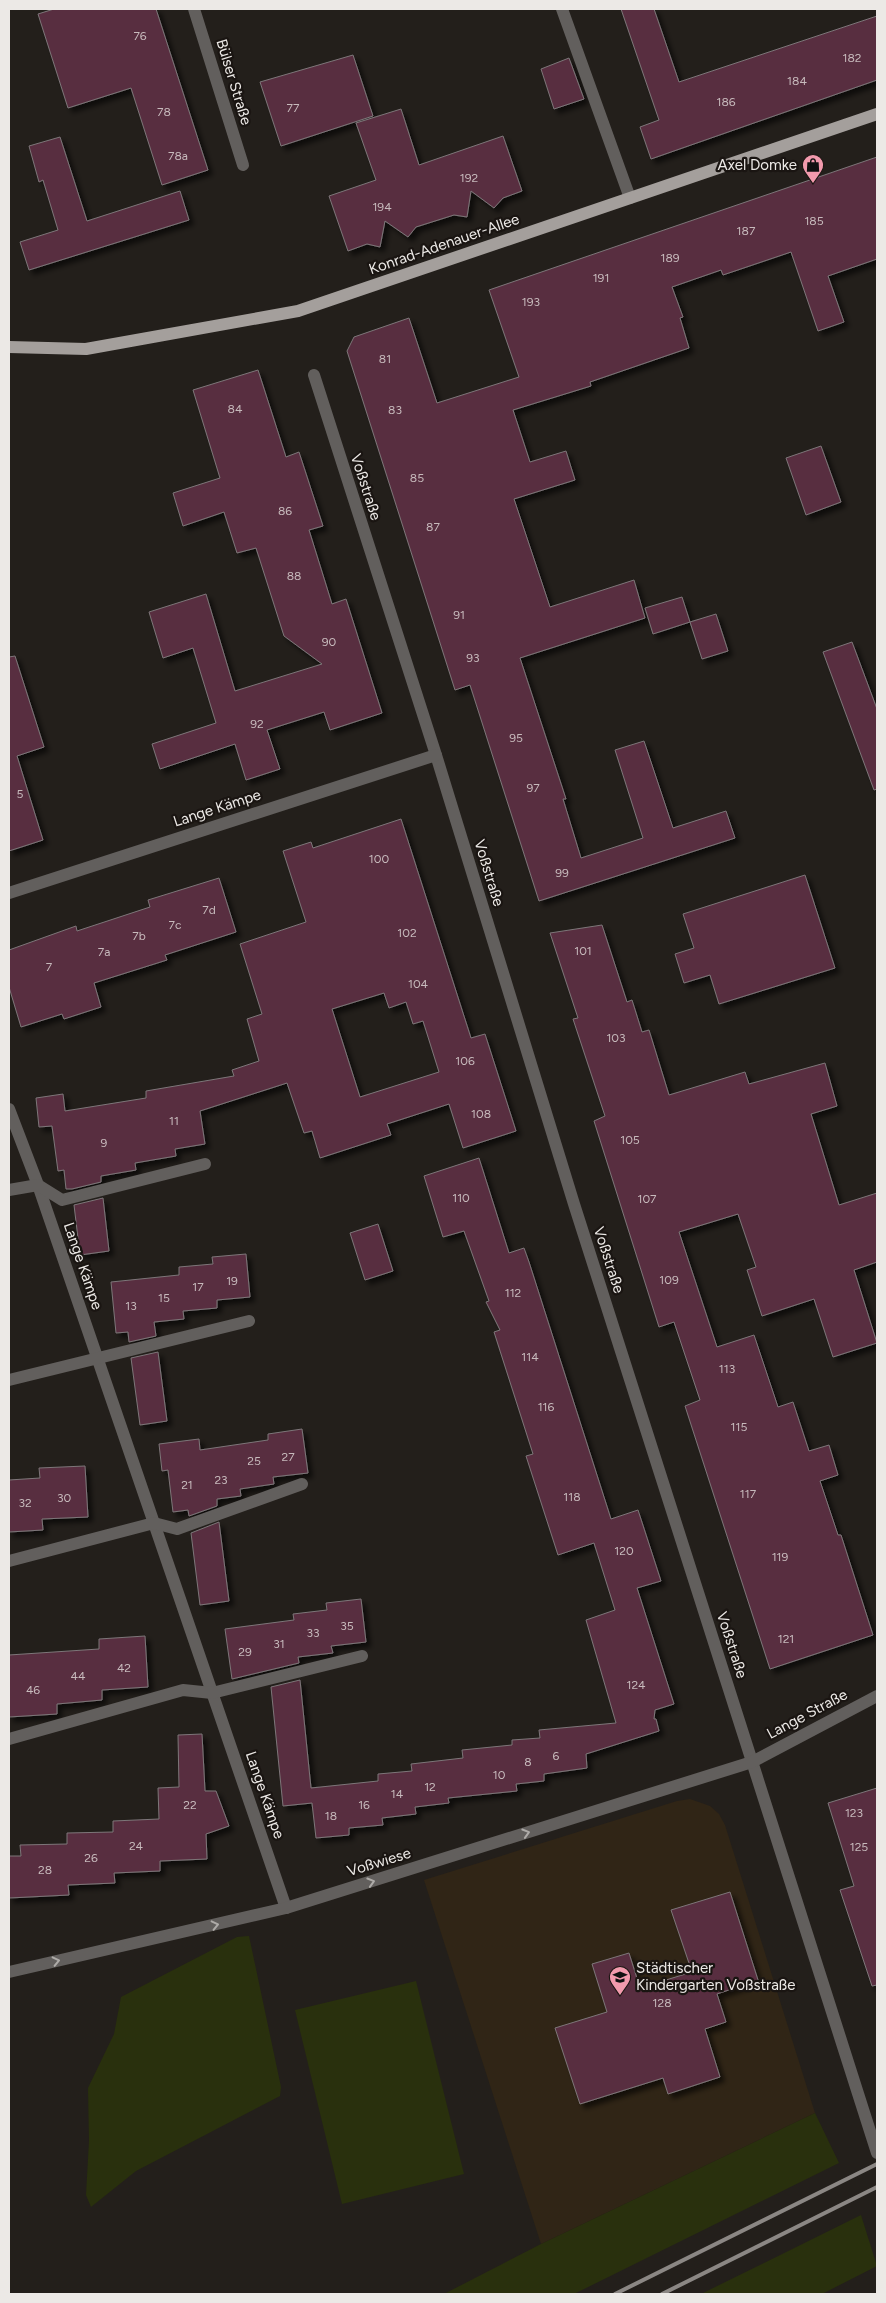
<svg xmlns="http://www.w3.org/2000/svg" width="886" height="2303" font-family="Figtree,sans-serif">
	<defs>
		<filter id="shadow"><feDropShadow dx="4.5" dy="4.5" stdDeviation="2.5" flood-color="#0009"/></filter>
	</defs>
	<rect width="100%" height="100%" fill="#231f1b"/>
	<polygon fill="#302516" points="690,1799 710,1806 719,1814 725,1825 815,2113 541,2244 424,1880 677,1801"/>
	<g fill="#29300d">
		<polygon points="249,1936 281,2087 280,2096 136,2171 91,2207 86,2195 89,2141 88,2088 114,2034 121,1997 237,1937"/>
		<polygon points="416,1981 464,2174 342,2204 295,2010"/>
		<polygon points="815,2113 839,2163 574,2294 444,2294 541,2244"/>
		<polygon points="861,2215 877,2266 822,2294 701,2294"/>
	</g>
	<g fill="#592f40" stroke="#7d7679" fill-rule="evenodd" filter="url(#shadow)">
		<polygon points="54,9 156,9 208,170 162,185 131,88 68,108 38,14"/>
		<polygon points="621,9 654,9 679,82 877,16 877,80 651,159 640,127 659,120"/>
		<polygon points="353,55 373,116 281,146 260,82"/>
		<polygon points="569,58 584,99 554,109 541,69"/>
		<polygon points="401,109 419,165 503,136 522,191 503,198 494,208 471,191 467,217 454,215 416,227 408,237 385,221 380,247 367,244 348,251 329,196 376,180 356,123"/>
		<polygon points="60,137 87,221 180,191 189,220 29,270 20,242 58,230 43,180 39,182 29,146"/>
		<polygon points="877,157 877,259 828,276 844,322 818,331 791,252 723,275 721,270 672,287 683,317 680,318 689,348 590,382 591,386 513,410 530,462 566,451 575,480 514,499 550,607 634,580 645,618 520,658 566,799 563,799 581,858 643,838 615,750 644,741 673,828 726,811 735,838 539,901 470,685 455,690 347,351 354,337 409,318 437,403 519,377 489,290"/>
		<polygon points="258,370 286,457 299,452 323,526 309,530 332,604 346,599 382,713 330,730 324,712 267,730 280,769 246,780 235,744 160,769 152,744 216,723 193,648 163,658 149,612 206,594 235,691 322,664 284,636 256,548 237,553 224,512 183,526 173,493 220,478 193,390"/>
		<polygon points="821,446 841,502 806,515 786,458"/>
		<polygon points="682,597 690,622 653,634 645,608"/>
		<polygon points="716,614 728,651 702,659 690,622"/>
		<polygon points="852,642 877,709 877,789 874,790 823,652"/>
		<polygon points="15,656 44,747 17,756 43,840 9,851 9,657"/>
		<path d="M401 819 471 1038 485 1034 516 1131 463 1148 449 1104 387 1124 391 1135 320 1158 312 1131 304 1133 287 1083 200 1111 205 1144 175 1149 176 1156 135 1163 136 1170 101 1176V1182L72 1189H66L64 1170 58 1171 52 1126 39 1127 36 1098 63 1094 65 1111 146 1098V1091L234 1076 232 1070 259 1061 247 1019 262 1014 240 944 306 922 283 851 311 842 313 848ZM384 993 389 1008 406 1002 413 1024 423 1021 439 1072 360 1097 332 1009Z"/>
		<polygon points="805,875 835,968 719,1004 710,975 684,983 675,954 694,948 683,914"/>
		<polygon points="219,878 236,932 165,955 167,960 94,983 101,1007 64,1019 62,1014 21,1027 9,987 9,950 76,926 77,931 150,907 148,900"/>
		<polygon points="602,925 627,1002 632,1000 642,1032 649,1030 669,1095 745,1072 749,1084 825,1063 837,1106 811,1114 839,1205 877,1193 877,1262 854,1270 877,1343 833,1357 814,1299 762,1316 747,1270 756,1267 738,1214 679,1232 717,1347 754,1335 778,1407 793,1402 809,1451 829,1445 838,1475 820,1481 838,1535 841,1535 873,1635 770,1669 685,1406 700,1400 674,1322 659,1327 594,1121 605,1116 573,1019 578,1018 550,933"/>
		<polygon points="479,1158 509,1253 524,1248 529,1262 611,1519 638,1510 661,1581 637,1588 674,1704 655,1710 654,1719 656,1719 659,1731 586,1754 587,1768 544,1774 544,1781 516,1784 517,1791 448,1798 449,1803 415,1807 416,1814 382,1818 383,1825 349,1828 349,1835 316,1838 312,1803 283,1806 271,1687 300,1680 311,1788 378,1781 378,1774 412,1771 411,1764 463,1758 462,1750 512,1745 512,1740 540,1738 539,1730 616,1723 586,1620 615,1610 594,1543 558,1555 526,1456 533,1454 494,1332 500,1330 486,1302 489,1301 464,1231 443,1237 424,1176"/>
		<polygon points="103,1198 109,1251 80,1255 74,1205"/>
		<polygon points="378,1224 393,1271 365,1280 350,1233"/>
		<polygon points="246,1254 250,1297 217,1300 217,1308 183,1311 184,1319 154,1322 156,1336 129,1342 128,1332 116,1333 111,1282 179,1275 179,1267 213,1264 212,1257"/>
		<polygon points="158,1352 167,1421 140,1425 131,1358"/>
		<polygon points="302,1429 308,1473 273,1477 274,1484 240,1489 241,1496 217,1499 217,1506 189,1516 188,1510 173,1512 168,1470 162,1471 159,1444 199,1439 200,1450 268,1440 268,1434"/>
		<polygon points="85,1466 88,1517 42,1519 43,1530 9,1532 9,1480 40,1478 39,1468"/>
		<polygon points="219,1522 229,1601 200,1605 191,1533"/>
		<polygon points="361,1599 366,1642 331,1646 333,1653 298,1657 299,1663 232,1679 225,1629 294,1620 293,1614 327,1610 326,1603"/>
		<polygon points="145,1636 148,1687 102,1690 102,1700 57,1704 57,1714 9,1717 9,1655 99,1649 99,1639"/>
		<polygon points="202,1734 205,1791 216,1791 229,1826 206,1834 207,1859 160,1861 160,1871 114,1873 115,1883 68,1885 69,1895 9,1898 9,1856 21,1856 20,1845 67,1844 67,1833 113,1832 113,1821 159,1819 158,1788 179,1787 178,1735"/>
		<polygon points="877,1788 877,1985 872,1986 840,1890 854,1886 828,1803"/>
		<polygon points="730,1892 758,1980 717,1994 726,2022 705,2029 720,2077 668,2094 663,2078 580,2104 555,2028 607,2012 592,1964 629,1953 640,1988 692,1972 671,1910"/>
	</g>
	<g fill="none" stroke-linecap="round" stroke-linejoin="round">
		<polyline stroke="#625f5d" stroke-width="12" points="562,9 630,198"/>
		<g stroke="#625f5d" stroke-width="12">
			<polyline points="194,9 243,165"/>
			<polyline points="314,375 436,755 574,1204 877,2153"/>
			<polyline points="9,893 436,755"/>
			<polyline points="9,1109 38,1185 286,1908"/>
			<polyline points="9,1190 38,1185 62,1200 205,1164"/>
			<polyline points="9,1380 249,1321"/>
			<polyline points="9,1561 154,1523 177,1529 302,1484"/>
			<polyline points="9,1739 183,1690 212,1693 362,1656"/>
			<polyline points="9,1972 286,1908 752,1762 877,1696"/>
		</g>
		<polyline stroke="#a49f9c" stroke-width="12" points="9,347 86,349 298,311 877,114"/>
		<g stroke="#8b8784" stroke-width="4">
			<polyline points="615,2294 877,2164"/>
			<polyline points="662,2294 877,2187"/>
		</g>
	</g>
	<defs><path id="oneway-chevron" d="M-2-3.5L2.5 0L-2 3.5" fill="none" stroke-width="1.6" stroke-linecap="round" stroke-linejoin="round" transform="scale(1.25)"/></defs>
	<g stroke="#aeaba8">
		<use href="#oneway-chevron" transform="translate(526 1833) rotate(-17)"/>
		<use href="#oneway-chevron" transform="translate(371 1882) rotate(-17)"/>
		<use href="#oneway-chevron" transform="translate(215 1925) rotate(-13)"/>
		<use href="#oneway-chevron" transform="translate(56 1961) rotate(-13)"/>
	</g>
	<defs>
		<g id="shop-pin" transform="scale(1.125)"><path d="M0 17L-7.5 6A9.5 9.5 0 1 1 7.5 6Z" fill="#f29aad" stroke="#1a1512"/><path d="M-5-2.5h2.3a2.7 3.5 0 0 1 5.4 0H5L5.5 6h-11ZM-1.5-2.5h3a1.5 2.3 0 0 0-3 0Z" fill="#111"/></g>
		<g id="school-pin" transform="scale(1.125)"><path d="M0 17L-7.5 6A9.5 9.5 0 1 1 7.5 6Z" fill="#f29aad" stroke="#1a1512"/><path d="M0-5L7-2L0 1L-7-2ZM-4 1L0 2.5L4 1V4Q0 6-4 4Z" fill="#111"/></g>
	</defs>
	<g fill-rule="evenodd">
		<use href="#shop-pin" x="813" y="165"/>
		<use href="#school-pin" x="620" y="1977"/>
	</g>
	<g text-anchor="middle" stroke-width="4.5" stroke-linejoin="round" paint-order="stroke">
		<g font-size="12" fill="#c7babc">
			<text x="140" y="40">76</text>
			<text x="852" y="62">182</text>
			<text x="797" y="85">184</text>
			<text x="726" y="106">186</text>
			<text x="293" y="112">77</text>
			<text x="164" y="116">78</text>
			<text x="178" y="160">78a</text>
			<text x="469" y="182">192</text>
			<text x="382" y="211">194</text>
			<text x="814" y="225">185</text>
			<text x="746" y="235">187</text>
			<text x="670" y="262">189</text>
			<text x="601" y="282">191</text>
			<text x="531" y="306">193</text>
			<text x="385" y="363">81</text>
			<text x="235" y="413">84</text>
			<text x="395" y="414">83</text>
			<text x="417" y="482">85</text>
			<text x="285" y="515">86</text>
			<text x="433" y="531">87</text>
			<text x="294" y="580">88</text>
			<text x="459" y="619">91</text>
			<text x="329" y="646">90</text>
			<text x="473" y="662">93</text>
			<text x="257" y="728">92</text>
			<text x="516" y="742">95</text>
			<text x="533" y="792">97</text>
			<text x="20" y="798">5</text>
			<text x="379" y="863">100</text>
			<text x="562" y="877">99</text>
			<text x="209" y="914">7d</text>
			<text x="175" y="929">7c</text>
			<text x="407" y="937">102</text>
			<text x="139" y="940">7b</text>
			<text x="583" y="955">101</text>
			<text x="104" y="956">7a</text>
			<text x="49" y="971">7</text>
			<text x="418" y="988">104</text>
			<text x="616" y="1042">103</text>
			<text x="465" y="1065">106</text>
			<text x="481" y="1118">108</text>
			<text x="174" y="1125">11</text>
			<text x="630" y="1144">105</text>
			<text x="104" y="1147">9</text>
			<text x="461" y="1202">110</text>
			<text x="647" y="1203">107</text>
			<text x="669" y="1284">109</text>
			<text x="232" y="1285">19</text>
			<text x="198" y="1291">17</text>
			<text x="513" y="1297">112</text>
			<text x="164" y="1302">15</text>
			<text x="131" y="1310">13</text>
			<text x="530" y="1361">114</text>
			<text x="727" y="1373">113</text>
			<text x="546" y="1411">116</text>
			<text x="739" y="1431">115</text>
			<text x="288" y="1461">27</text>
			<text x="254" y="1465">25</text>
			<text x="221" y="1484">23</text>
			<text x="187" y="1489">21</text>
			<text x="748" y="1498">117</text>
			<text x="572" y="1501">118</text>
			<text x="64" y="1502">30</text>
			<text x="25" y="1507">32</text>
			<text x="624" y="1555">120</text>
			<text x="780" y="1561">119</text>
			<text x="347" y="1630">35</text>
			<text x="313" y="1637">33</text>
			<text x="786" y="1643">121</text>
			<text x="279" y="1648">31</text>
			<text x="245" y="1656">29</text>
			<text x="124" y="1672">42</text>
			<text x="78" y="1680">44</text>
			<text x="636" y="1689">124</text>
			<text x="33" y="1694">46</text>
			<text x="556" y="1760">6</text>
			<text x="528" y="1766">8</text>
			<text x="499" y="1779">10</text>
			<text x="430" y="1791">12</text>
			<text x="397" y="1798">14</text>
			<text x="190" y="1809">22</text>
			<text x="364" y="1809">16</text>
			<text x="854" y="1817">123</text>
			<text x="331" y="1820">18</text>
			<text x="136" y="1850">24</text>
			<text x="859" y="1851">125</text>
			<text x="91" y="1862">26</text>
			<text x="45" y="1874">28</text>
			<text x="662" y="2007">128</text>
		</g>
		<g font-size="15" fill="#ece9e6" stroke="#1a1512">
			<text transform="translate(234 82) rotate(73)" y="5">Bülser Straße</text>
			<text transform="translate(444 244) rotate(-19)" y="5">Konrad-Adenauer-Allee</text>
			<text transform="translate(366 487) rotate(72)" y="5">Voßstraße</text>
			<text transform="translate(217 808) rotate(-18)" y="5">Lange Kämpe</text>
			<text transform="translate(489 873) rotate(73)" y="5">Voßstraße</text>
			<text transform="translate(609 1260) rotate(72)" y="5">Voßstraße</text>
			<text transform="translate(83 1266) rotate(71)" y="5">Lange Kämpe</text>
			<text transform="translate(732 1645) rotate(72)" y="5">Voßstraße</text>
			<text transform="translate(807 1714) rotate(-28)" y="5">Lange Straße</text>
			<text transform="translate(265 1795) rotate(71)" y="5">Lange Kämpe</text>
			<text transform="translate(379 1862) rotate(-17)" y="5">Voßwiese</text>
		</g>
		<g font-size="15" fill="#ece9e6" stroke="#1a1512" text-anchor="end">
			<text x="797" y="170">Axel Domke</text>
			<text x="636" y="1973" text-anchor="start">Städtischer<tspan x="636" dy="17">Kindergarten Voßstraße</tspan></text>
		</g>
	</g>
	<rect width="886" height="2303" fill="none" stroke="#ece9e6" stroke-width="20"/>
</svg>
